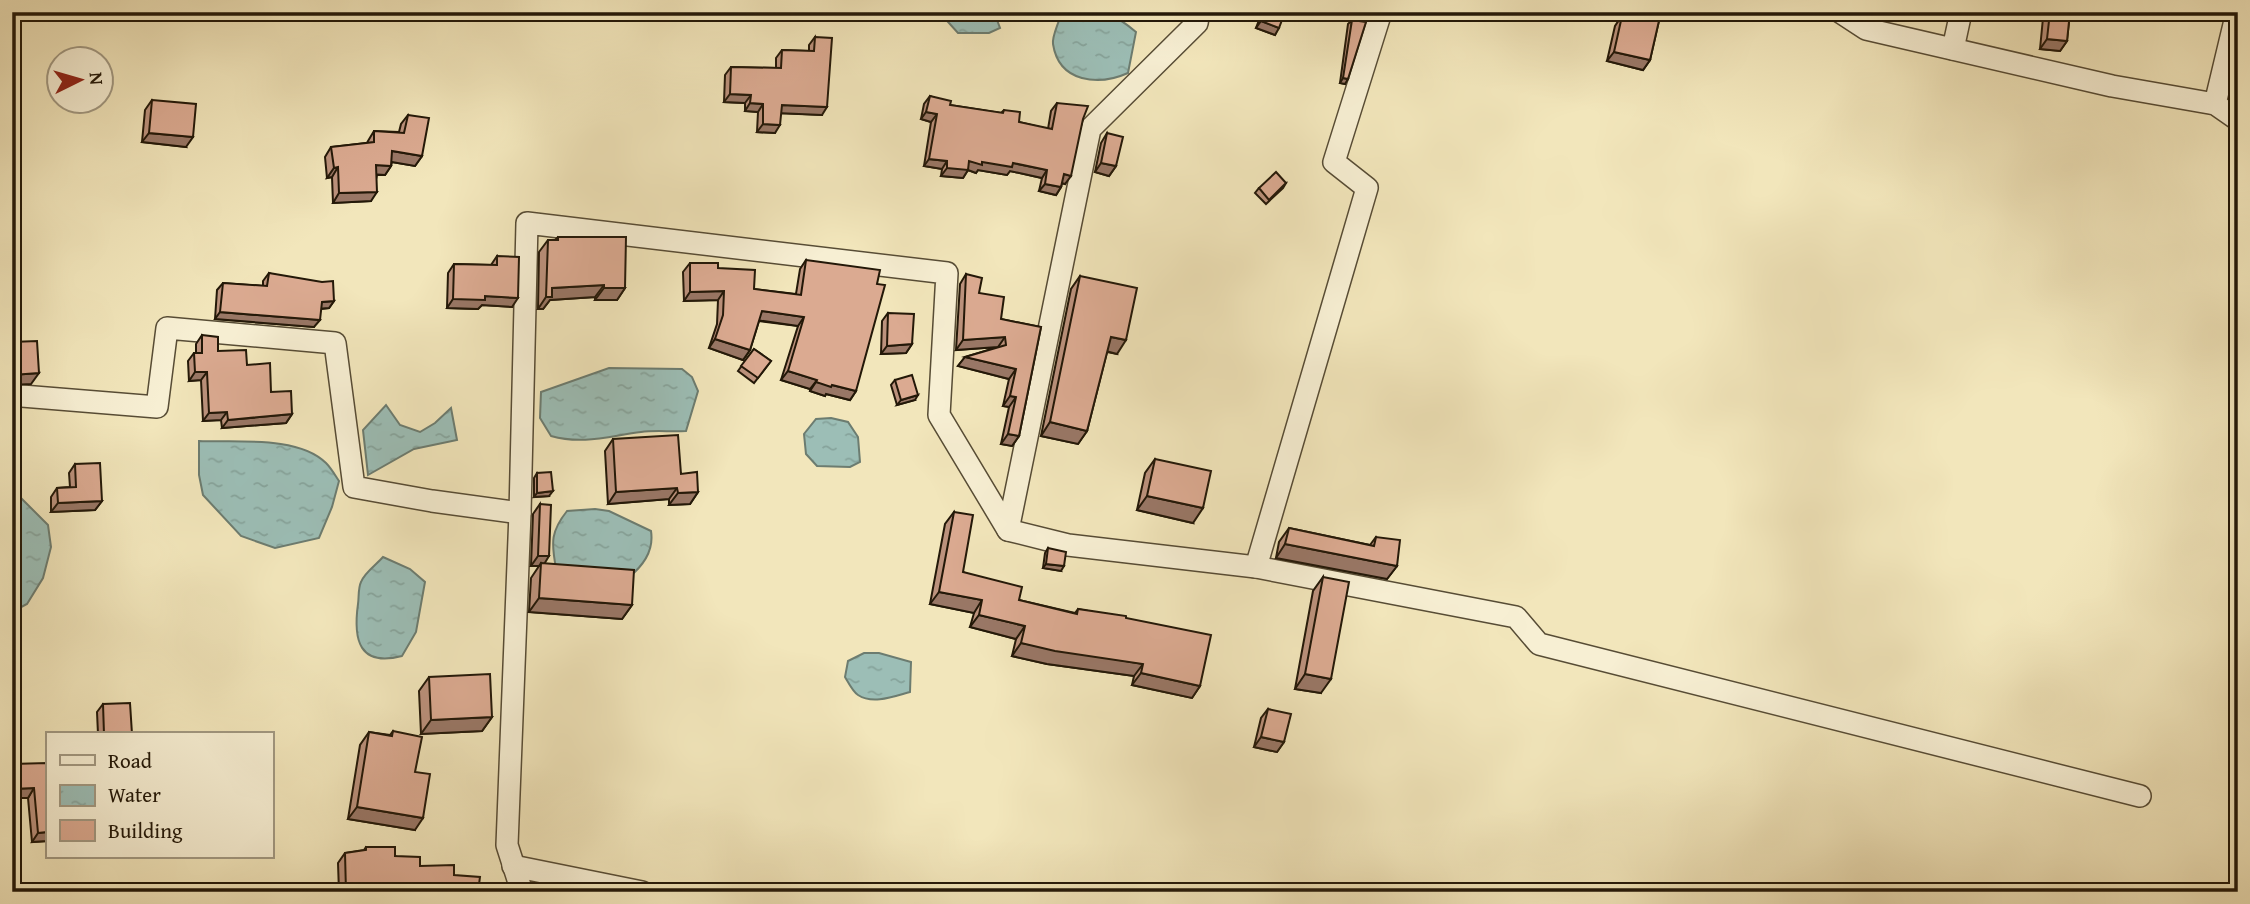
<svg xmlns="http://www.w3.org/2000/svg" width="2250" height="904" font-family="'Gentium Book Plus',serif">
	<defs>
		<pattern id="water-ripples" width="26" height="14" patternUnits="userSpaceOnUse" patternTransform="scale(1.75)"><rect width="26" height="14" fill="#9cbeb6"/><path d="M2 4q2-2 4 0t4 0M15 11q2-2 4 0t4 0" fill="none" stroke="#86a39b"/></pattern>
	</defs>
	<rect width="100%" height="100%" fill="#f2e6bb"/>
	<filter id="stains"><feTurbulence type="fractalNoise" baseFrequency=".00286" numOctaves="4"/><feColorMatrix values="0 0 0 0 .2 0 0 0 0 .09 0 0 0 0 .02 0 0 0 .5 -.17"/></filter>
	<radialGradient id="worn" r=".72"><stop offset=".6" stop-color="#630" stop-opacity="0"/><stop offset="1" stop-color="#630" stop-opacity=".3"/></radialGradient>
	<g fill="url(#water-ripples)" stroke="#6c7c70" stroke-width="2">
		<polygon points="939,12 994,12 1000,28 989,33 958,33"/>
		<path d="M1069 12C1102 12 1109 9 1136 32L1128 73C1099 86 1059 83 1053 44 1052 36 1058 25 1060 17Z"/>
		<path d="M609 368 682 369 692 377 698 391 686 431C671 432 655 430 641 432 609 436 583 445 551 436L540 418 541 392Z"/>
		<polygon points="386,405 400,425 420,432 435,423 451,408 457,440 414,449 368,475 363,430"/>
		<polygon points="831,418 848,422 858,437 860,462 850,467 817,466 806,454 804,434 816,419"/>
		<path d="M199 441C235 443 298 435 326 463 331 468 335 475 339 481L332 507 319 538 275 548 241 536 203 495 199 475Z"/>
		<polygon points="12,492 15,492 48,525 51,547 43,578 27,604 12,612"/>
		<path d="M595 509 609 511 651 531C654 550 644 565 629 577L556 568C551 542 551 531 567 511Z"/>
		<path d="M383 557 410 569 425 582 416 632 402 656C359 667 353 640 358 604 359 598 358 588 361 582 364 573 377 564 383 557Z"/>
		<path d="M864 653H879L911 662 910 692C895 696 873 705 858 695 853 692 848 682 845 677L848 661Z"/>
	</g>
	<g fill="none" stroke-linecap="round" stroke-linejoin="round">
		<g stroke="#574c35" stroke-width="24">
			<g id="minor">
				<polyline points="1840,12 1866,29 2112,86 2215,104 2238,120"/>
				<polyline points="1953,49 1961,12"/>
				<polyline points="2215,104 2237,12"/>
				<polyline points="22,396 157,407 167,328 335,343 354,487 432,501 520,513"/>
				<polyline points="1008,530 1090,129 1197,23 1199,12"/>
				<polyline points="1256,567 1516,617 1539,644 2140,796"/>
				<polyline points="513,866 642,892"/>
				<polyline points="522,892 507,845 520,513 527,223 947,273 939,415 1008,530 1068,545 1256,567 1367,188 1334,162 1381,12"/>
			</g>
		</g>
		<use href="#minor" stroke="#f7efd3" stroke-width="21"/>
	</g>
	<g fill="#bc927d" stroke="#231808" stroke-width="2">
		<polygon points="1253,12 1285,12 1275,35 1256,28 1261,15"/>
		<polygon points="1622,12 1661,12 1650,60 1643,70 1607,61 1615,26 1621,17"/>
		<polygon points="2047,12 2070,12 2067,41 2060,51 2040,49 2043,18"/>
		<polygon points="1352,20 1345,84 1340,83 1348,24"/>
		<polygon points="815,37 822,115 781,113 775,133 757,132 758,112 745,111 745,103 724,102 725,75 731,67 776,68 776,58 782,50 809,51 809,45"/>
		<polygon points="930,96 950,105 1001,113 1004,110 1019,122 1048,129 1051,111 1057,103 1083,119 1065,184 1062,183 1061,187 1056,195 1039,191 1042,178 1010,171 1007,175 978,170 976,173 968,170 963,178 941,176 942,169 924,166 931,122 921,119 924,104"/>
		<polygon points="152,100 186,147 142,142 145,110"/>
		<polygon points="408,115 422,156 415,166 392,162 391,166 385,175 377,175 371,201 333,203 332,177 327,178 325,157 331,147 367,143 368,141 374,131 399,132 401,124"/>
		<polygon points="1107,133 1116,166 1109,176 1095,172 1101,143"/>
		<polygon points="1286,183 1283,188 1266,204 1255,193 1259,188"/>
		<polygon points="558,237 625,288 617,300 595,300 595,297 550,300 543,309 538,309 539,252 548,240 555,240"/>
		<polygon points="497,256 512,307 482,305 478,309 447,308 448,273 454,264 491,265"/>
		<polygon points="806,260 856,391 850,400 826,394 825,396 810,391 810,389 781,380 798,326 759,321 750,350 743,360 709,348 717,324 718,300 684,301 683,272 690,263 718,268 754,289 796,294 800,269"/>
		<polygon points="269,273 334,301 329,308 321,309 314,327 215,319 217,290 223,283 263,286 263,281"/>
		<polygon points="966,274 979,293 1001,319 1041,327 1019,436 1012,446 1001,444 1009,407 1003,406 1009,379 958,366 965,357 998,347 956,350 960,284"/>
		<polygon points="1080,276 1117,354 1107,352 1087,431 1078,444 1041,436 1071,289"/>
		<polygon points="888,313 912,344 906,353 881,354 882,321"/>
		<polygon points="202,335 218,351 247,365 292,414 286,423 222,428 221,420 203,421 201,380 189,381 188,361 194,353 196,353 196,344"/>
		<polygon points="754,349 771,361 754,383 738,371"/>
		<polygon points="895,380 915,400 897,405 891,385"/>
		<polygon points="613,439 681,474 698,492 690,504 669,505 669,499 608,504 605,451"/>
		<polygon points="1155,459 1193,523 1137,510 1145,473"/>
		<polygon points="75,464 102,501 95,510 51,512 51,497 57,488 70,487 69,473"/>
		<polygon points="537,473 549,496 534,497 534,478"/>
		<polygon points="540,504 544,564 632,605 622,619 529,612 531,578 539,566 531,566 533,514"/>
		<polygon points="954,512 963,572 1019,600 1075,613 1078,609 1126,618 1200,686 1192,698 1132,685 1134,676 1047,664 1012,656 1016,639 970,627 974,613 930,604 945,524"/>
		<polygon points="1289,528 1370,545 1376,537 1397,566 1387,579 1276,558 1279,542"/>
		<polygon points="1048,548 1061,571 1043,568 1045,553"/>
		<polygon points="1323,577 1321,693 1295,689 1313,591"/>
		<polygon points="429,677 492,717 482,731 421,734 419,691"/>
		<polygon points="103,704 132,734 98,734 97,712"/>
		<polygon points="1268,709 1284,742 1277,752 1254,747 1261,718"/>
		<polygon points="393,731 415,772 415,830 348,819 360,745 369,732 390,735"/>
		<polygon points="47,763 47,841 32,842 28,798"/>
		<polygon points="366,847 395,856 420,866 454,875 478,892 339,892 338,863 345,853 364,850"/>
	</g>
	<g fill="#976" stroke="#231808" stroke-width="2">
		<polygon points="1253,12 1263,12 1261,15"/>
		<polygon points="1336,12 1355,12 1351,18 1334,15"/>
		<polygon points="1261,21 1279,28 1275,35 1256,28"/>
		<polygon points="2047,39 2067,41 2060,51 2040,49"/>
		<polygon points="1614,52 1650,60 1643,70 1607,61"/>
		<polygon points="1343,78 1348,79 1345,84 1340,83"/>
		<polygon points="730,94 751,95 745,103 724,102"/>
		<polygon points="750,103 763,104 758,112 745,111"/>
		<polygon points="782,105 827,107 822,115 776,113"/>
		<polygon points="926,112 937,114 931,122 921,119"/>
		<polygon points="763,124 780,125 775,133 757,132"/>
		<polygon points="149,133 193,137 186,147 142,142"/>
		<polygon points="392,151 422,156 415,166 386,161"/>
		<polygon points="929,159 947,161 942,169 924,166"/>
		<polygon points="969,161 1013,163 1047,170 1042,178 1010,171 1007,175 978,170 976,173 968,170 963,178 941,176 947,168"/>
		<polygon points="1101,163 1116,166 1109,176 1095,172"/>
		<polygon points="376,165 391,166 385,175 369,174"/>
		<polygon points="338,167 332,177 327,178 334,168"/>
		<polygon points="1064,174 1071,176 1065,184 1058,182"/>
		<polygon points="1045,184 1061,187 1056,195 1039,191"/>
		<polygon points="377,192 371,201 333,203 339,193"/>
		<polygon points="604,285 595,297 550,300 543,309 538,309 552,288"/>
		<polygon points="604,288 625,288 617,300 595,300"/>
		<polygon points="724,291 718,300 684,301 690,292"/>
		<polygon points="485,296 518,298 512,307 482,305 478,309 447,308 453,299"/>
		<polygon points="334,301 329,308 316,309 322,302"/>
		<polygon points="762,311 804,317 798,326 756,320"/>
		<polygon points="220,312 320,320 314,327 215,319"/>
		<polygon points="1005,337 998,347 956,350 963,340"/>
		<polygon points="1111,337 1126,340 1117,354 1102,350"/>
		<polygon points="715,339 750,350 743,360 709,348"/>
		<polygon points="912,344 906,353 881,354 887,346"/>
		<polygon points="965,357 1016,369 1009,379 958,366"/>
		<polygon points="788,371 817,380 810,389 781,380"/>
		<polygon points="195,372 207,372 201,380 189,381"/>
		<polygon points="39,373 31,384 12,385 12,375"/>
		<polygon points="816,382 832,385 856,391 850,400 826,394 825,396 810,391"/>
		<polygon points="918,395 915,400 897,405 901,400"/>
		<polygon points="1010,396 1016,397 1009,407 1003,406"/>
		<polygon points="227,412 221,420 203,421 209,413"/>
		<polygon points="292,414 286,423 222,428 228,420"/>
		<polygon points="1050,422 1087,431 1078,444 1041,436"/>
		<polygon points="1008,434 1019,436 1012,446 1001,444"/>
		<polygon points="677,488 669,499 608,504 616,492"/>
		<polygon points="553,491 549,496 534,497 537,493"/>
		<polygon points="698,492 690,504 669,505 678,493"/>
		<polygon points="1147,496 1203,508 1193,523 1137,510"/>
		<polygon points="102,501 95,510 51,512 58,503"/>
		<polygon points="1285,544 1397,566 1387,579 1276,558"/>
		<polygon points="538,556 549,556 543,566 541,563 539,566 531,566"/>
		<polygon points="1046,564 1064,566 1061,571 1043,568"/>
		<polygon points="939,592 982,600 974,613 930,604"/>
		<polygon points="539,598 632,605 622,619 529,612"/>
		<polygon points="979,615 1025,626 1016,639 970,627"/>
		<polygon points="1021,643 1143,664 1134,676 1047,664 1012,656"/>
		<polygon points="1141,673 1200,686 1192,698 1132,685"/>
		<polygon points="1305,674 1331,679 1321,693 1295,689"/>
		<polygon points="492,717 482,731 421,734 431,720"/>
		<polygon points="1261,737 1284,742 1277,752 1254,747"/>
		<polygon points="34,788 28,798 12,798 12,789"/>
		<polygon points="357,807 423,818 415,830 348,819"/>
		<polygon points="47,832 47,841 32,842 38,833"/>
	</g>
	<g fill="#dbaa91" stroke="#231808" stroke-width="2">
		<polygon points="1264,12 1285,12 1279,28 1261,21"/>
		<polygon points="1627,12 1661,12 1650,60 1614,52 1622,16 1626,17"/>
		<polygon points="2050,12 2070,12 2067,41 2047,39"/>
		<polygon points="1352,20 1366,22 1348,79 1343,78"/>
		<polygon points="815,37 832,38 827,107 782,105 780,125 763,124 763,104 750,103 751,95 730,94 731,67 781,68 782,50 814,51"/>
		<polygon points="930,96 951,101 950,105 1003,113 1004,110 1020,112 1019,122 1052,129 1057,103 1088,106 1083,119 1071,176 1064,174 1061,187 1045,184 1047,170 1013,163 1012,167 982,162 982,165 969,161 968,170 947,168 947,161 929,159 937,114 926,112"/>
		<polygon points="152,100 196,104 193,137 149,133"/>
		<polygon points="408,115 429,118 422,156 392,151 391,166 376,165 377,192 339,193 338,167 334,168 331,147 374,142 374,131 404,133"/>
		<polygon points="1107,133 1123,137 1116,166 1101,163"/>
		<polygon points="1276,172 1286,183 1269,200 1259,188"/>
		<polygon points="558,237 626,237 625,288 604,288 604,285 552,288 552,297 546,297 548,240 558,240"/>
		<polygon points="497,256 519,257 518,298 485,296 485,300 453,299 454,264 497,265"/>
		<polygon points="806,260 880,270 877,284 885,285 856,391 832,385 831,387 816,382 817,380 788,371 804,317 762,311 750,350 715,339 723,315 724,291 690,292 690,263 718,263 718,268 755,270 754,289 801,295"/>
		<polygon points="269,273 322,282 333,281 334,301 322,302 320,320 220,312 223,283 267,286"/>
		<polygon points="966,274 982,278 979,293 1004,297 1001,319 1041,327 1019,436 1008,434 1016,397 1010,396 1016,369 965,357 1006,345 1005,337 963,340"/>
		<polygon points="1080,276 1137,288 1126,340 1111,337 1087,431 1050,422"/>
		<polygon points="888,313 914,314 912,344 887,346"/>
		<polygon points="202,335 218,337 218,351 246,350 247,365 270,363 271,392 291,391 292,414 228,420 227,412 209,413 207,372 195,372 194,353 202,353"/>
		<polygon points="37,341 39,373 12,375 12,342"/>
		<polygon points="754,349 771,361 758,378 741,366"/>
		<polygon points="912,375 918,395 901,400 895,380"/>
		<polygon points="678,435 681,474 697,472 698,492 678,493 677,488 616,492 613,439"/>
		<polygon points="1155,459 1211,471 1203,508 1147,496"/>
		<polygon points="100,463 102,501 58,503 57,488 76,487 75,464"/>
		<polygon points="551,472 553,491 537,493 537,473"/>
		<polygon points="540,504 551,505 549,556 538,556"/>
		<polygon points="954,512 973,515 963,572 1022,587 1019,600 1077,614 1078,609 1126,616 1126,618 1211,635 1200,686 1141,673 1143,664 1055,651 1021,643 1025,626 979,615 982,600 939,592"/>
		<polygon points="1289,528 1374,546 1376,537 1400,540 1397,566 1285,544"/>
		<polygon points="1048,548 1066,552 1064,566 1046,564"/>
		<polygon points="541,563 634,570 632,605 539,598"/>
		<polygon points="1323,577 1349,582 1331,679 1305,674"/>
		<polygon points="490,674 492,717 431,720 429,677"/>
		<polygon points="130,703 132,734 104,734 103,704"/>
		<polygon points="1268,709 1291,714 1284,742 1261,737"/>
		<polygon points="393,731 422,737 415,772 430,774 423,818 357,807 369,732 392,736"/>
		<polygon points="47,763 47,832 38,833 34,788 12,789 12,764"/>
		<polygon points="366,847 395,847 395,856 420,857 420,866 454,865 454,875 480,877 478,892 346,892 345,853 366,850"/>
	</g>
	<rect width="2250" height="904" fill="none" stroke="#f2e6bb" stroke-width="42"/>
	<rect x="14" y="14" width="2222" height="876" fill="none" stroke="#231808" stroke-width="3.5"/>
	<rect x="21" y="21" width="2208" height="862" fill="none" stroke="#231808" stroke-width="2"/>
	<rect x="46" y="732" width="228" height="126" fill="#f7efd3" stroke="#a29982" stroke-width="2"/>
	<rect x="60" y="755" width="35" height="10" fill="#f7efd3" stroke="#a29982" stroke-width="2"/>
	<text x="108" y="768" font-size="21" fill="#231808">Road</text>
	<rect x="60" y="785" width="35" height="21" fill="url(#water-ripples)" stroke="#a29982" stroke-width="2"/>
	<text x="108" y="802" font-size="21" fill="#231808">Water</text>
	<rect x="60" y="820" width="35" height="21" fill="#dbaa91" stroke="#a29982" stroke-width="2"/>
	<text x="108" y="838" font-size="21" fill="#231808">Building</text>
	<g transform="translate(80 80) rotate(85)"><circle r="33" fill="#f7efd3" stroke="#a29982" stroke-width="2"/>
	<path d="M0-5L12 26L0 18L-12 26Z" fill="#8f2418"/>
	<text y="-10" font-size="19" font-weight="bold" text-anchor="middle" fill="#231808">N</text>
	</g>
	<rect width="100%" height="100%" filter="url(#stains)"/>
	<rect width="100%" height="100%" fill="url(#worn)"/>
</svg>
